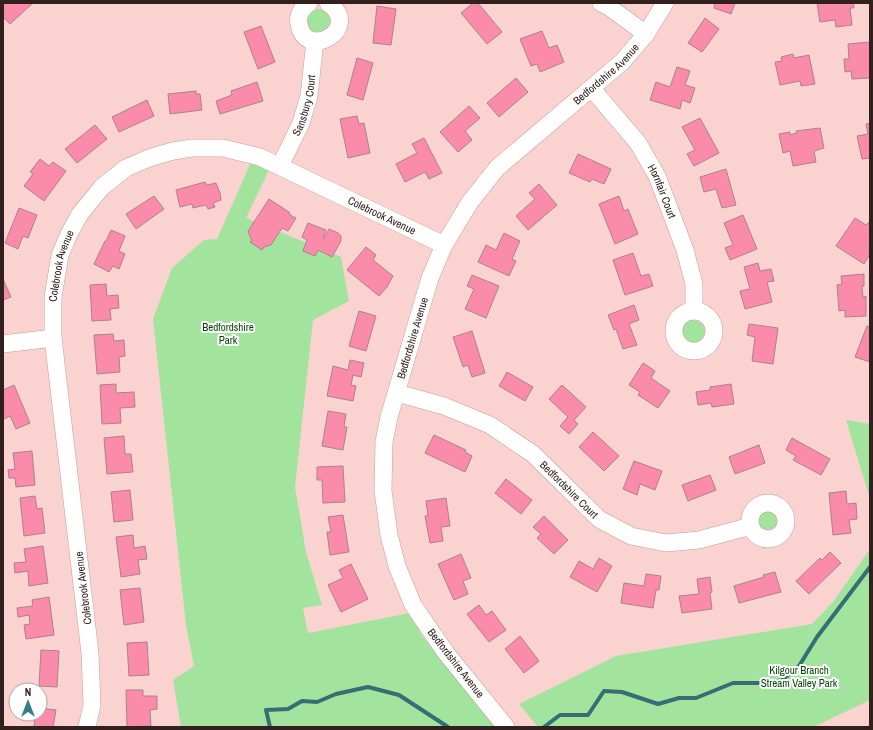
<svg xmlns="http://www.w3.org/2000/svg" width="873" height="730" font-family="'Archivo Narrow',sans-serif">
	<rect width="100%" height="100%" fill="#fad3d0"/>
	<g fill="#a2e49e">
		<circle cx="318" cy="21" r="12"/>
		<polygon points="251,162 269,170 246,218 341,257 349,301 313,320 295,487 306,552 322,605 303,608 308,633 410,613 422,636 498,727 181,727 173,680 194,666 186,625 153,319 172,268 204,240 217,239"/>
		<circle cx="693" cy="332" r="12"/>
		<polygon points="846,420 870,424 870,499"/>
		<circle cx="767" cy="519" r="11"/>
		<polygon points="870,549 870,700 813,727 538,727 519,704 616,656 812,624 833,602"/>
	</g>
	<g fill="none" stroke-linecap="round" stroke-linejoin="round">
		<g stroke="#356e73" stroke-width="4">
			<polyline points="270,727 266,710 288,709 302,701 317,702 336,694 368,687 399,695 448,727"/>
			<polyline points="544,727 560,715 588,715 604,691 622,692 658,704 679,698 696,698 733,683 771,683 782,680 799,666 817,637 870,567"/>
		</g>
	</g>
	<g fill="#fb8bab" stroke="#ac818b">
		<polygon points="3,3 33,3 10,24 3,17"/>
		<polygon points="473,3 478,3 502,32 487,44 461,13"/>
		<polygon points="715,3 735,3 731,14 714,8"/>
		<polygon points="817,3 853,3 854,8 850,8 852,25 836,27 835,20 820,22"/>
		<polygon points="377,6 396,9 391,45 373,43"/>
		<polygon points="705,18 719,29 702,52 688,43"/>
		<polygon points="261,26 275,62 258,69 244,32"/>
		<polygon points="542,31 549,48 557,45 564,62 540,72 537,64 531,66 520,39"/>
		<polygon points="870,42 870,78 852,79 851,71 845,72 844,59 849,59 848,44"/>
		<polygon points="793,54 794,58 809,55 815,84 801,86 800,81 780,85 775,62 782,61 781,57"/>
		<polygon points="357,58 373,63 363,100 347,95"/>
		<polygon points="677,67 690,71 685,85 695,88 690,103 682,100 680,109 650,100 656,82 670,87"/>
		<polygon points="516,78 528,92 499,117 487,103"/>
		<polygon points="257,82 263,101 220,114 216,101 232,95 231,91"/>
		<polygon points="196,91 196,94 200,94 202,110 170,114 168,94"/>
		<polygon points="147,100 154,116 119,132 112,117"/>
		<polygon points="469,106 480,118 465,131 472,140 458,152 440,132"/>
		<polygon points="357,116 359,124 364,123 370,153 348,158 340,119"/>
		<polygon points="700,118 719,153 694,166 687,154 695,150 682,127"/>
		<polygon points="870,123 870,158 862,159 857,136 868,134 866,124"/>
		<polygon points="95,125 107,139 77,163 65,149"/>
		<polygon points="820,128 824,148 814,151 816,162 793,166 790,151 783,153 779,134 790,132 790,135 797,133 796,131"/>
		<polygon points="424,138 442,173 429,179 425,172 405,182 396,164 417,153 412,144"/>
		<polygon points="578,154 611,169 604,184 592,179 590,182 569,173"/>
		<polygon points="40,159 49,166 53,162 66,171 44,201 24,186 33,174 30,172"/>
		<polygon points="726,169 736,205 722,208 716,189 704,192 700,177"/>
		<polygon points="205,182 207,185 216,183 220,193 221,200 213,203 215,207 208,209 206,205 193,208 192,204 180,207 176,190"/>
		<polygon points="539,184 557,205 528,230 516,216 535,199 529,193"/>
		<polygon points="154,196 164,209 136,229 126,214"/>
		<polygon points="619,196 624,211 628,209 638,234 615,244 599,204"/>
		<polygon points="269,199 289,212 290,215 296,218 288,231 282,228 271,245 264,247 262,250 250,242 252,241 248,231"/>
		<polygon points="19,208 37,215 28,238 23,236 18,249 5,243"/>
		<polygon points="743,215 757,249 730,260 725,248 733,245 724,223"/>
		<polygon points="855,218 866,225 870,221 870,254 864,264 836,246"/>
		<polygon points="308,223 326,230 323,238 324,238 329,229 338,233 341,236 341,241 332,257 318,250 315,256 303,251 307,240 302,237"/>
		<polygon points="111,230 125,236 119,251 125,254 119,269 113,266 109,272 94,264 105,241 106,241"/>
		<polygon points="504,233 520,241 512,259 516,261 509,276 478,262 486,245 496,250"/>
		<polygon points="366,247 376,255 373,260 393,276 387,287 379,296 347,270"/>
		<polygon points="633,253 641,276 649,274 653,286 625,295 613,260"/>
		<polygon points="758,263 760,271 771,269 774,281 767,282 772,302 745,309 740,291 750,289 744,267"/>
		<polygon points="864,274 864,286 862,286 863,297 866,296 866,316 845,317 845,310 839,311 837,285 842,284 841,276"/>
		<polygon points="472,275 499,286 486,318 465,309 474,289 467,286"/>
		<polygon points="3,279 11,297 3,300"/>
		<polygon points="106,284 107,296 118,295 119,308 110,309 111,320 92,321 90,285"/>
		<polygon points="634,305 639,320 629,324 637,345 623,349 616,329 614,330 608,315"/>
		<polygon points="359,311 376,316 366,351 349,346"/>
		<polygon points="749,324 778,328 773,364 752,361 755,337 747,335"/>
		<polygon points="867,326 870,327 870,362 855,357"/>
		<polygon points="472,331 485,373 472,377 468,365 463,367 453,337"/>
		<polygon points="113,334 114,341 124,340 125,356 119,357 120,372 97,374 94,335"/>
		<polygon points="350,360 364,363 361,377 353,375 351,385 356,386 353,401 327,396 333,366 348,370"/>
		<polygon points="643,363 655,371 651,378 670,391 658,408 638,395 640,392 629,385"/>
		<polygon points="507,372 533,387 525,401 499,386"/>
		<polygon points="116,384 116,393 134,392 135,407 120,408 121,423 102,424 100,385"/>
		<polygon points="731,384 734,404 712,407 711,403 698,405 696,392 710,390 710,387"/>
		<polygon points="14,385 30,423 16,429 10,416 4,419 3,418 3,390"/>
		<polygon points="562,385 586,407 574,420 578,424 569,434 560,426 568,417 549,399"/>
		<polygon points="328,411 346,414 344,427 347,427 343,450 322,446"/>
		<polygon points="593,432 619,456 604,471 579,447"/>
		<polygon points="434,435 466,450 465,452 472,456 465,472 425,453"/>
		<polygon points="124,436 125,454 131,454 133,472 107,474 104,438"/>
		<polygon points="792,438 830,459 821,475 793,460 796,456 786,450"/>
		<polygon points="759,445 765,463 735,474 729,457"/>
		<polygon points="32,451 35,485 16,487 15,478 9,478 8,470 15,469 13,453"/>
		<polygon points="634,461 662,471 655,490 640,484 637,495 623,489"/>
		<polygon points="343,466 345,502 323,503 322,480 317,480 317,467"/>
		<polygon points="710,475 716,490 688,501 682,485"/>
		<polygon points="506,479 532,500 521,514 495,493"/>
		<polygon points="130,490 133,520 114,522 111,492"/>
		<polygon points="846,491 847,504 856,503 857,519 849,520 851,533 833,535 829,493"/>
		<polygon points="35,496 37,509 42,508 45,533 24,536 20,498"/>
		<polygon points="446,498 450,526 441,527 443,541 430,543 425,516 428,515 426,501"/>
		<polygon points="343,515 349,552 330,555 327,532 331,532 328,517"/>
		<polygon points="544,516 568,540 554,554 537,538 541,534 533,527"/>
		<polygon points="133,535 134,548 145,546 147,559 138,560 140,574 121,577 116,537"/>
		<polygon points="43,546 48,583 29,586 28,571 15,573 14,563 26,562 24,549"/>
		<polygon points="830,552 841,563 809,594 796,581 820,558 822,560"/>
		<polygon points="461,554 471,578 463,581 468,594 454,600 438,564"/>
		<polygon points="599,558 612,566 597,592 570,577 579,561 593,569"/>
		<polygon points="351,564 368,599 341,612 328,585 343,578 339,570"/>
		<polygon points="775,572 781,592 739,603 734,586 764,577 763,575"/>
		<polygon points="646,574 661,576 659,590 656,590 653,608 621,603 624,583 644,586"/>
		<polygon points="710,577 712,592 710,593 712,609 682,613 679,596 699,594 697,579"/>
		<polygon points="140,588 144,622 124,625 120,590"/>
		<polygon points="49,597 54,635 26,639 24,625 30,624 29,615 18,617 17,608 33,606 32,600"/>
		<polygon points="479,605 486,615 492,611 506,630 489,642 467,614"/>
		<polygon points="520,636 539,661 524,673 505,649"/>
		<polygon points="147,642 149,675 129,676 127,643"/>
		<polygon points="41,650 59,651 57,687 39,686"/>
		<polygon points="126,690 143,690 143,696 157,696 157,709 150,710 151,726 127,727"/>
		<polygon points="40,708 56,710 53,727 34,727 35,714 40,714"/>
	</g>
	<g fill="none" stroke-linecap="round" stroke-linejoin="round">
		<g stroke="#c89a97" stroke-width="18">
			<g id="minor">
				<path d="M309 3C302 8 297 15 299 24 305 62 364 28 328 3"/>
				<polyline points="601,3 609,7 646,34"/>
				<path id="s1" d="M592 89 638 143 657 176 685 250 694 284V311"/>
				<path id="s2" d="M280 166 301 123 309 96 315 41"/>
				<circle cx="694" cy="331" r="20"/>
				<polyline points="3,344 53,338"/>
				<path id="s3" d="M397 393 444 406 490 425 533 454 599 519 631 536 666 543 699 540 751 526"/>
				<circle cx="768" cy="521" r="18"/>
				<path id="s4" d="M87 727 92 705 90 653 53 338V297L60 255 69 234 80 214 102 187 126 168 149 158 173 151 192 148H223L260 157 444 245"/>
				<path id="s5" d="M506 727 446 653 413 605 397 566 389 535 383 491 384 442 389 417 430 278 444 245 470 202 497 168 622 62 646 34 665 3"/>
			</g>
		</g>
		<use href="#minor" stroke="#fff" stroke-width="17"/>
	</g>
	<g text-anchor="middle" stroke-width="4" stroke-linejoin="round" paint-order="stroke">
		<g font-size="11" fill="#32201f" stroke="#fff">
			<text dy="4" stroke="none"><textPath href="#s5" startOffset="765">Bedfordshire Avenue</textPath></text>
			<text dy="4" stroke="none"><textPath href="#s2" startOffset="66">Sansbury Court</textPath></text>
			<text dy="4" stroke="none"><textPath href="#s1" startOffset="125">Hornfair Court</textPath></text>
			<text dy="4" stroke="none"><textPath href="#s4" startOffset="860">Colebrook Avenue</textPath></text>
			<text dy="4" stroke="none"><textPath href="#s4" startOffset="465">Colebrook Avenue</textPath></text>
			<text dy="4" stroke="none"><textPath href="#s5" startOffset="429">Bedfordshire Avenue</textPath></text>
			<text dy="4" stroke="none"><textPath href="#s3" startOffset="201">Bedfordshire Court</textPath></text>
			<text transform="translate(83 588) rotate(-97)" y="4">Colebrook Avenue</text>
			<text transform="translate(456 663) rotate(52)" y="4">Bedfordshire Avenue</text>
		</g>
		<g font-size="11" fill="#043d05" stroke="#fff">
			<text x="228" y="331">Bedfordshire<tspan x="228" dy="13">Park</tspan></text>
			<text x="799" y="674">Kilgour Branch<tspan x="799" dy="13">Stream Valley Park</tspan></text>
		</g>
	</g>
	<rect width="873" height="730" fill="none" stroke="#32201f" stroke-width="8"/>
	<g transform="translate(28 702)"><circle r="19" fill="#ffffff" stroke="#ada6a5"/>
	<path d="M0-3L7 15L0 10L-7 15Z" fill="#377f85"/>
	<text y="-6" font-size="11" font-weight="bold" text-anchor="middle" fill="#32201f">N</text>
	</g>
</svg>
